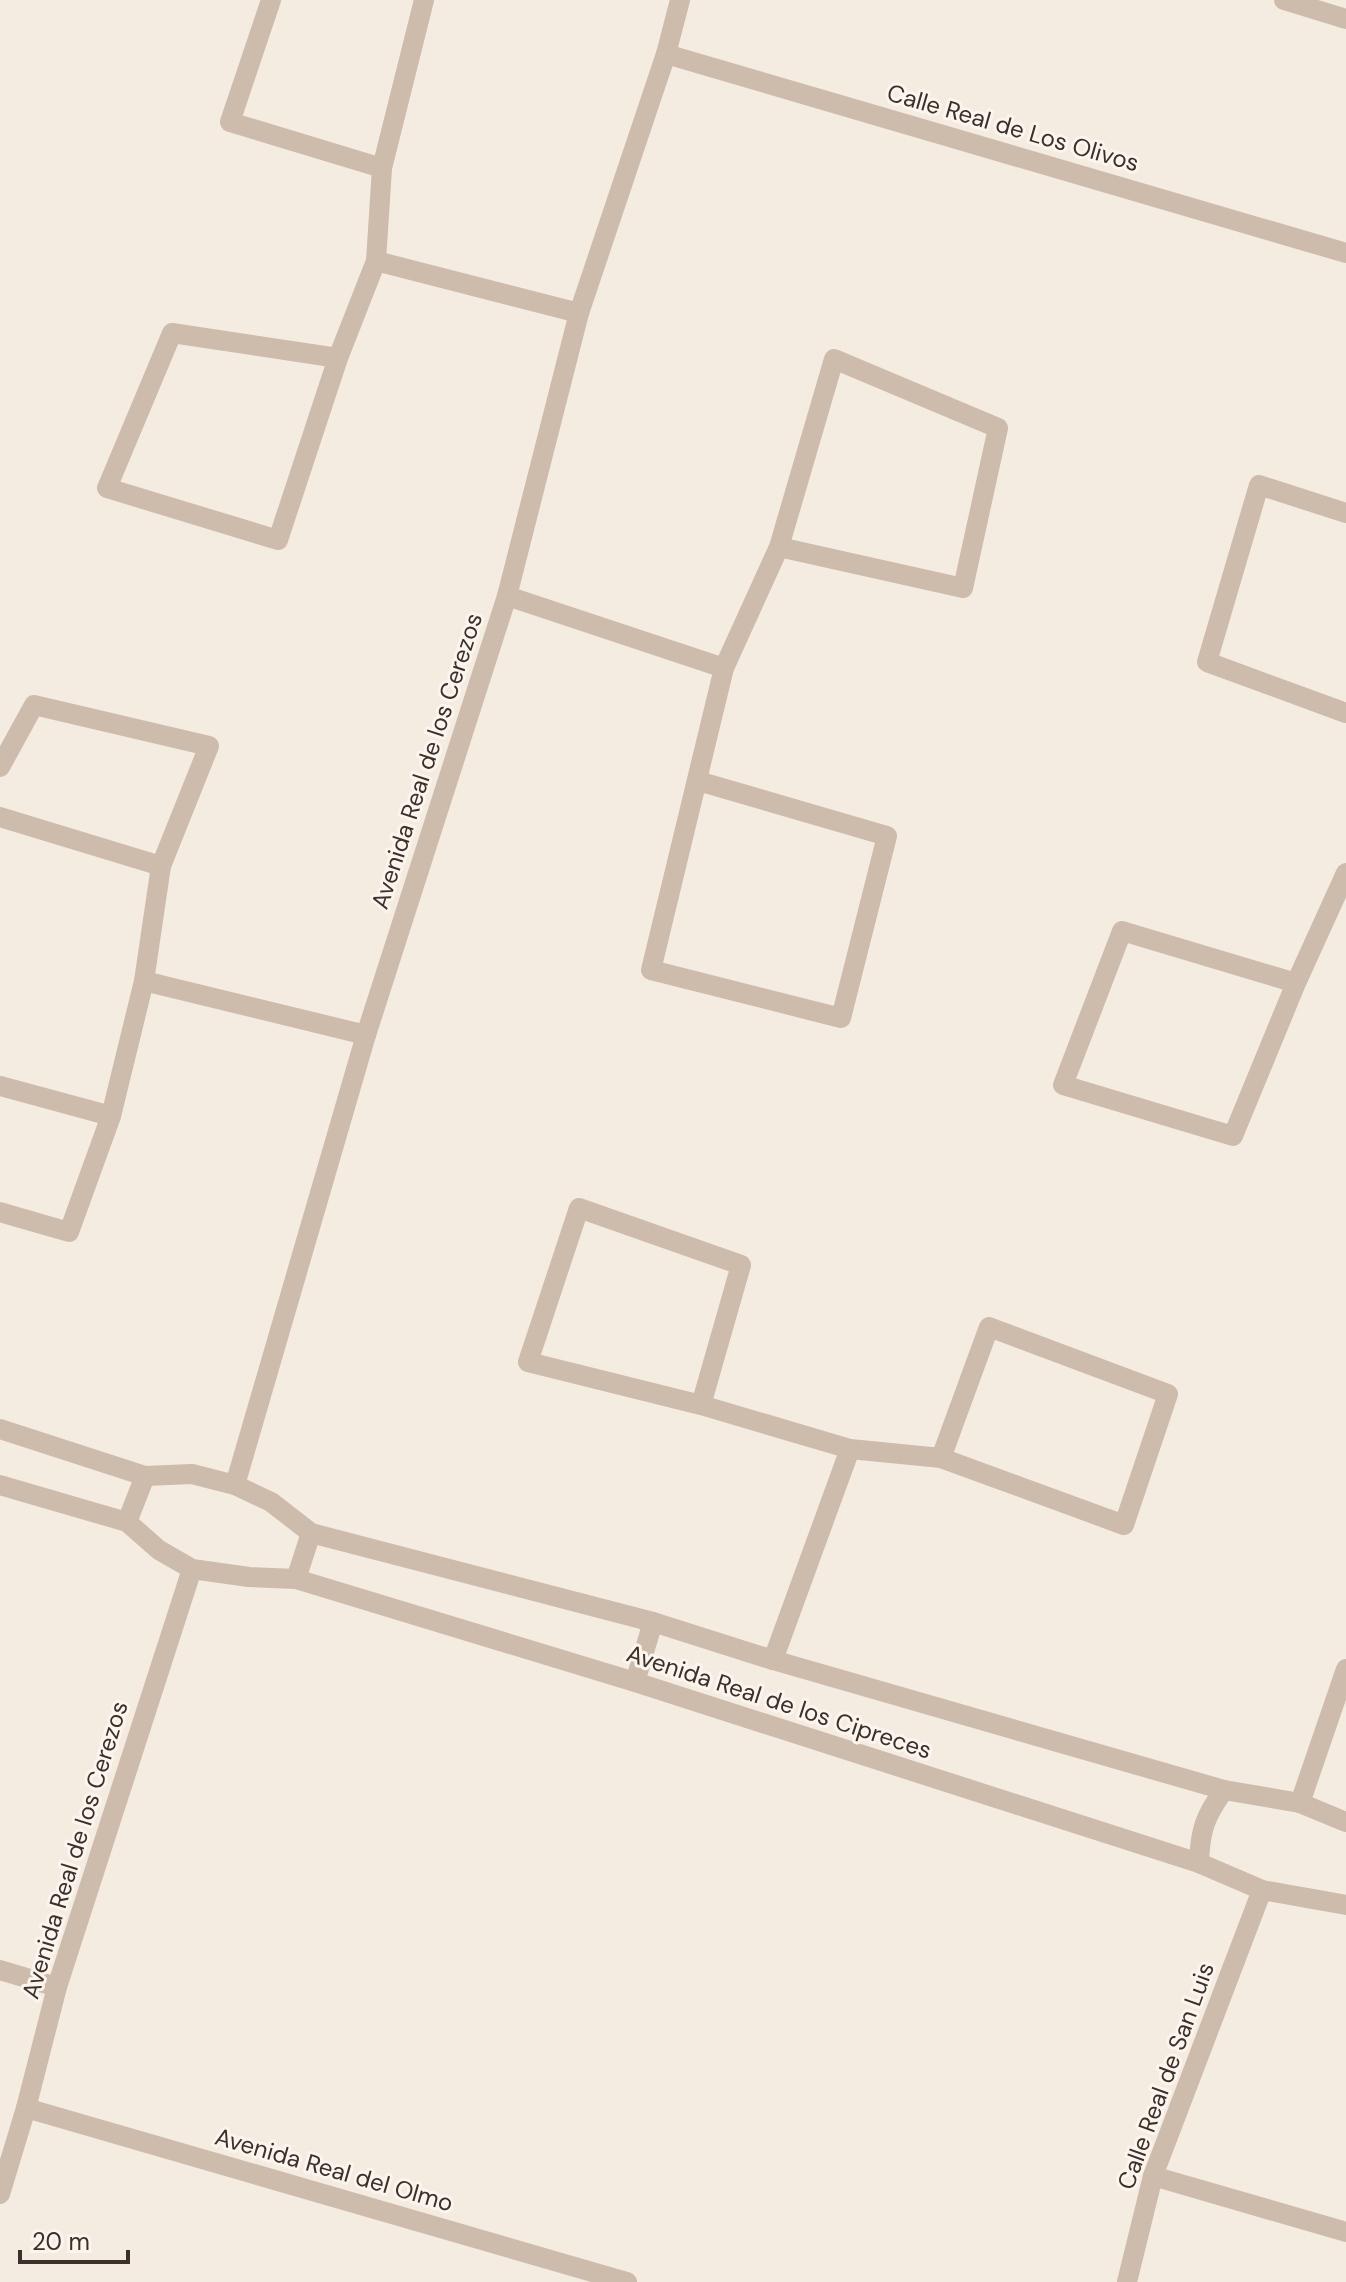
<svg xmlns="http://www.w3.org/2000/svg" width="1346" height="2282" font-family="'DM Sans',sans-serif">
	<rect width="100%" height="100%" fill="#f4ebe1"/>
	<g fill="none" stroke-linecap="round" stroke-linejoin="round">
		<g stroke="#cdbbac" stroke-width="20">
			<polyline points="271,0 230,122 382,168"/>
			<polyline points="680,0 666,54 1346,253"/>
			<polyline points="1284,0 1346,19"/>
			<polyline points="376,261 579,313"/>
			<polyline points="338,358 172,333 107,488 278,540 338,358 376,261 382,168 424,0"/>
			<polyline points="1346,513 1259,485 1207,662 1346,713"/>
			<polyline points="507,596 724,668"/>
			<polyline points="0,767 34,705 209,746 161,866 144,981 111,1116 69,1232 0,1212"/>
			<polyline points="698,781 887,836 841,1018 651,970 724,668 779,547 834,359 998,428 963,588 779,547"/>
			<polyline points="0,817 161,866"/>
			<polyline points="144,981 366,1035"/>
			<polyline points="1296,983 1122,931 1063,1085 1233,1136 1296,983 1346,873"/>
			<polyline points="0,1086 111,1116"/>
			<polyline points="701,1405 741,1265 579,1208 528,1362 701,1405 850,1449 941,1458 1124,1525 1168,1394 989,1327 941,1458"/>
			<polyline points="773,1660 850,1449"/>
			<polyline points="0,1970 57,1987"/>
			<polyline points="1153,2176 1346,2232"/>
		</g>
		<g stroke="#cdbbac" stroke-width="20">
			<polyline points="0,1429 145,1476 192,1474 235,1485 271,1502 311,1533 653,1622 773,1660 1224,1790 1300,1803 1346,1822"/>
			<polyline points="0,1485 127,1522 159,1550 192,1569 249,1577 296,1579 635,1682 1199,1863 1262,1890 1346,1905"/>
			<polyline points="235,1485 366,1035 507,596 579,313 666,54"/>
			<polyline points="127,1522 145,1476"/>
			<polyline points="296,1579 311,1533"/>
			<polyline points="635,1682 653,1622"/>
			<polyline points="1300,1803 1346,1669"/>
			<path d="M1199 1863C1200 1830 1205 1816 1224 1790"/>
			<polyline points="26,2108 627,2282"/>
			<polyline points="0,2194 26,2108 57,1987 192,1569"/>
			<polyline points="1127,2282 1153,2176 1262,1890"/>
		</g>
	</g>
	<g text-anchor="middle" stroke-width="6" stroke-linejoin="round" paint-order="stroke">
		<g font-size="24" fill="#3b302b" stroke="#fbf5ee">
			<text transform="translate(1013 128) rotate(16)" y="8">Calle Real de Los Olivos</text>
			<text transform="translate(427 761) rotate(-72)" y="8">Avenida Real de los Cerezos</text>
			<text transform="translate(779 1702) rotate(18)" y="8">Avenida Real de los Cipreces</text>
			<text transform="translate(75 1850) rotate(-73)" y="8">Avenida Real de los Cerezos</text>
			<text transform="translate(1166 2076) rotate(-70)" y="8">Calle Real de San Luis</text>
			<text transform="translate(334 2170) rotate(16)" y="8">Avenida Real del Olmo</text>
		</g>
	</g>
	<path d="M20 2250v12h108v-12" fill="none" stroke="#3b302b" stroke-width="4"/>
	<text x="32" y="2250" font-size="24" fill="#3b302b" stroke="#fbf5ee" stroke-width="6" paint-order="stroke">20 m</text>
</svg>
